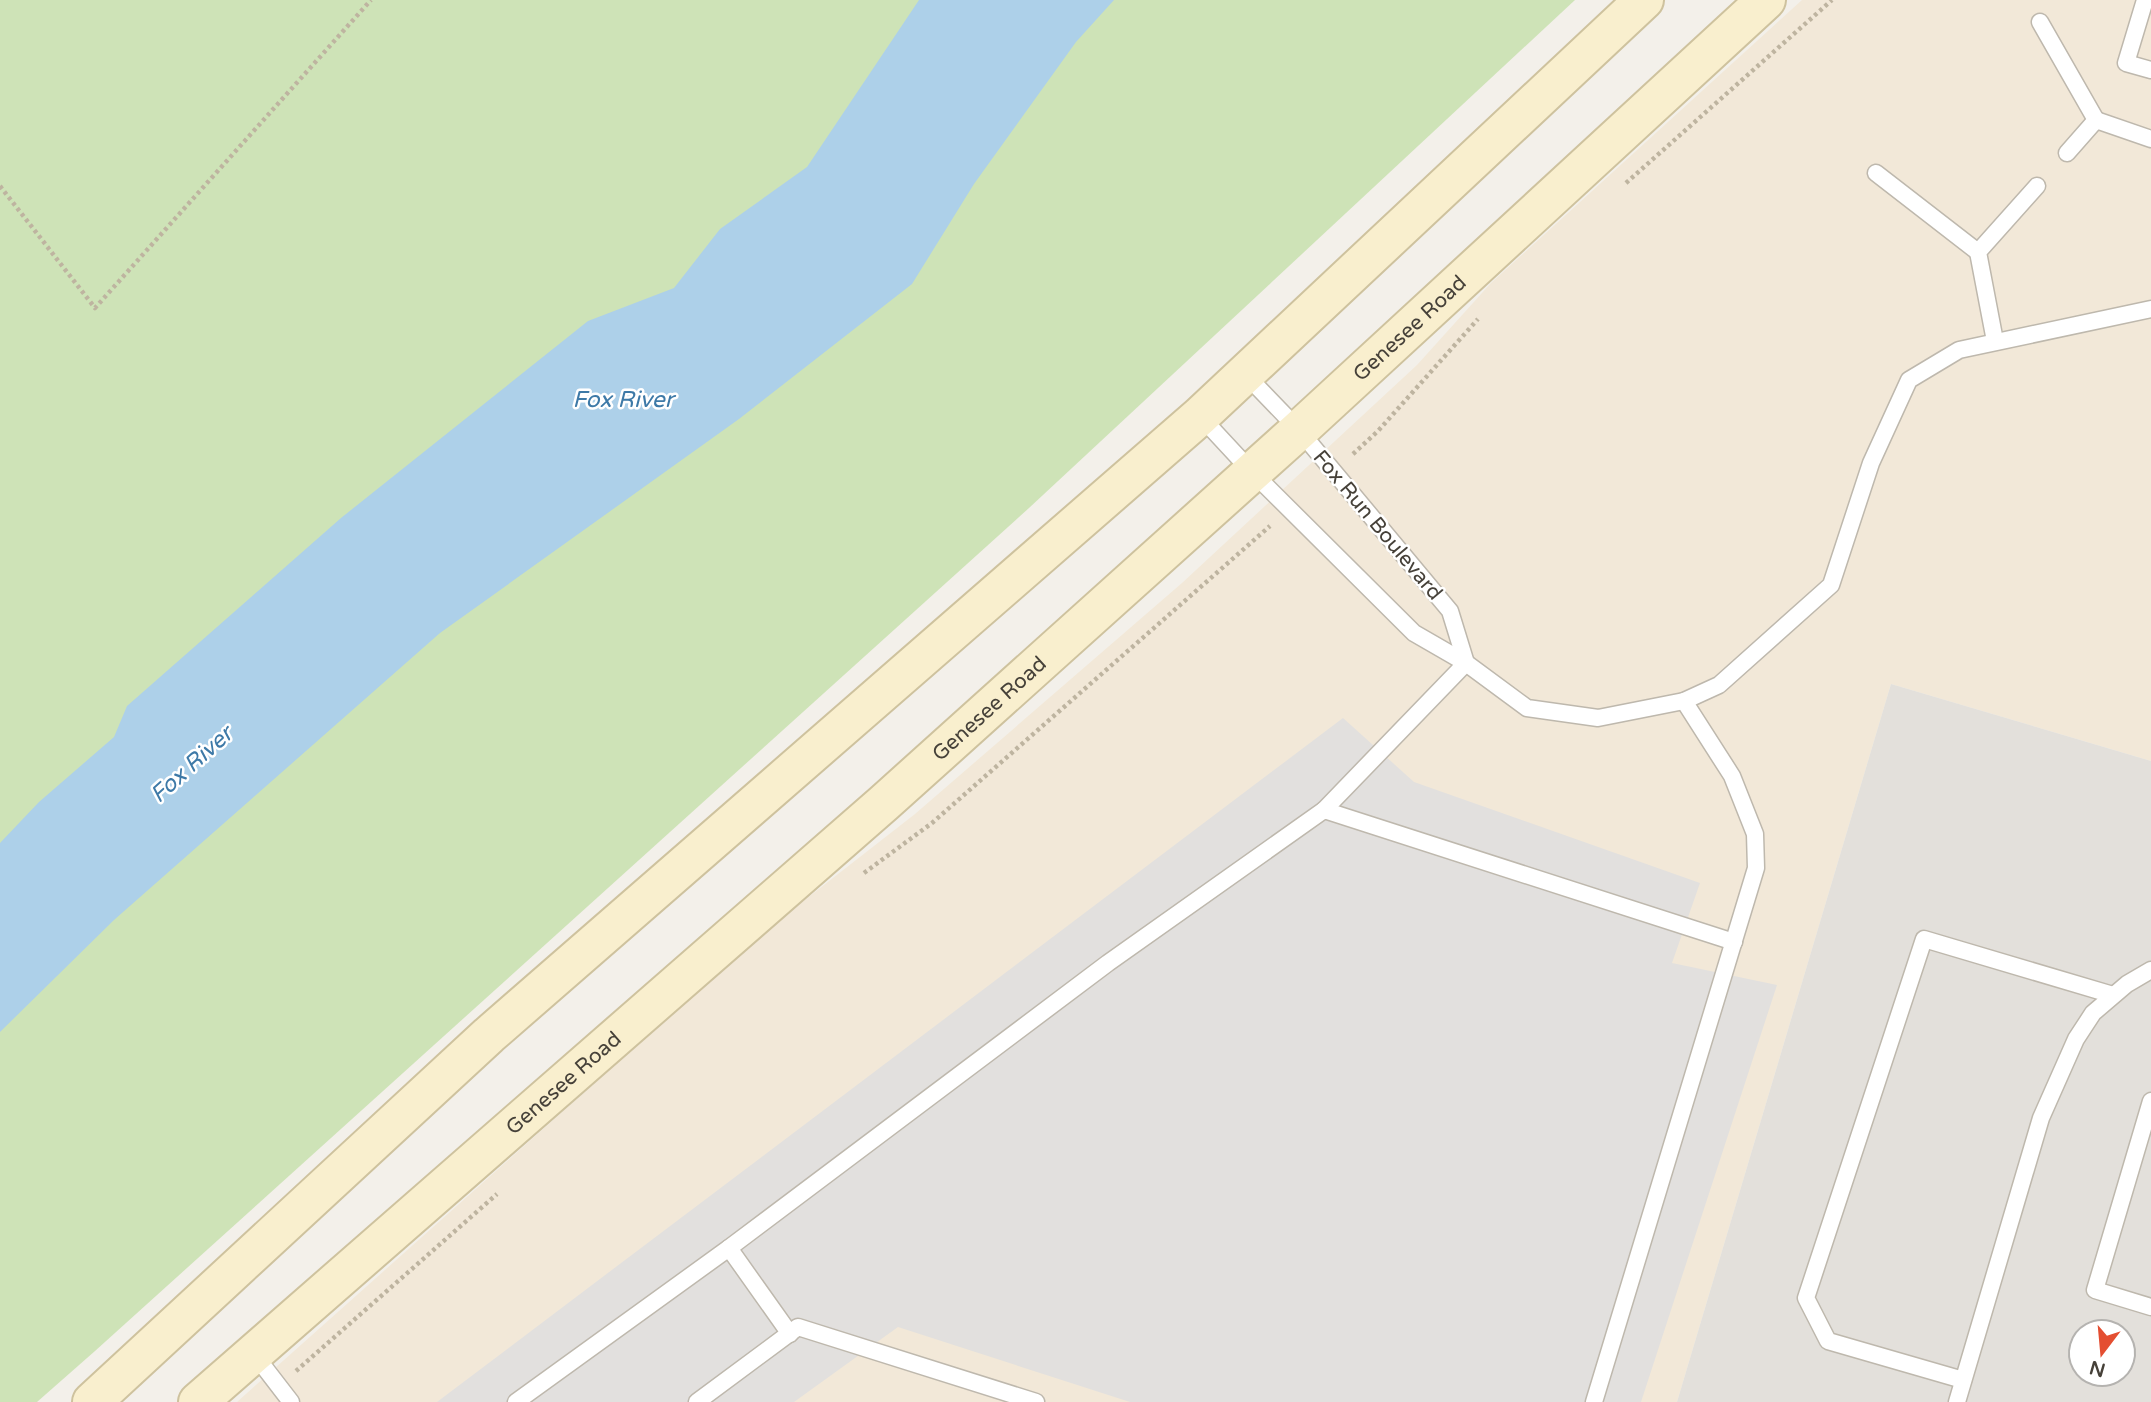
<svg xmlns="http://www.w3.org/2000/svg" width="2151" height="1402" font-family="'Varela Round',sans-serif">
	<rect width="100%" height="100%" fill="#f3f0ea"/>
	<polygon fill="#f2e8d8" points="1802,0 2151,0 2151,761 1891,684 1677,1402 237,1402 765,931 915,814 1182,583 1417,365 1491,283"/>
	<path fill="#e3e0db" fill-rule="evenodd" d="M1891 684 2151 761V1402H1677ZM2081 1332H2123V1374H2081Z"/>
	<polygon fill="#cee3b7" points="0,0 1575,0 1029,508 95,1351 37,1402 0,1402"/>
	<polygon fill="#e2e0de" points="1343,718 1414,782 1700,883 1672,963 1777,985 1641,1402 1130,1402 898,1327 794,1402 437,1402"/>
	<polygon fill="#add0e9" points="919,0 1114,0 1076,42 974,184 912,284 739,419 440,633 114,920 0,1032 0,843 39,802 114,737 127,706 341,518 588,321 674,288 720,229 807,167"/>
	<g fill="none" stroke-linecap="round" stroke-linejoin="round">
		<g stroke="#beb8ad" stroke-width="19">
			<g id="service">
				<polyline points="2145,0 2126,63 2151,70"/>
				<polyline points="2040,22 2096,120"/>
				<polyline points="2067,153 2096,120 2151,139"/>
				<polyline points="1876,173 1978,252"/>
				<polyline points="1995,341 1978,252 2037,186"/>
				<polyline points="1245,374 1299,430 1450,611 1466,663"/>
				<polyline points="1200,416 1252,472 1414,633 1466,663 1527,708 1598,718 1684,701 1719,685 1831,585 1871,463 1909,380 1959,350 2151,309"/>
				<polyline points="1324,810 1466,663"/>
				<polyline points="2151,1101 2095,1290 2151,1307"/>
				<polyline points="790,1334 729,1248 1108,963 1324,810 1734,942"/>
				<polyline points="254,1354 291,1402"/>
				<polyline points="1963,1380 1828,1341 1806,1298 1924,939 2113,995"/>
				<polyline points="516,1402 729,1248"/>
				<polyline points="697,1402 798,1327 1036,1402"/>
				<polyline points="1594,1402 1756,868 1755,834 1732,776 1684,701"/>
				<polyline points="1957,1402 2041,1118 2076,1039 2093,1013 2127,984 2151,970"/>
			</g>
		</g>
		<g stroke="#cec29e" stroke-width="42">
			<g id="secondary">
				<polyline points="92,1402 489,1035 1200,416 1644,0"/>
				<path id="s1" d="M198 1402 884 803 1299 430 1766 0"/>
			</g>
		</g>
		<g stroke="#beb4a0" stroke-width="4.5" stroke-dasharray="3.5 3.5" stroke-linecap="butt">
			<polyline points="1626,183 1832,0"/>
			<polyline points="0,186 95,308 371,0"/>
			<polyline points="1353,454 1378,431 1478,319"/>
			<polyline points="864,873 932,823 1270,526"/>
			<polyline points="296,1371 497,1194"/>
		</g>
		<use href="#service" stroke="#fff" stroke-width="16"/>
		<use href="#secondary" stroke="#f9efce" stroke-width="38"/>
	</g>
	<g text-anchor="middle" stroke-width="5" stroke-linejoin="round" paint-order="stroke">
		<g font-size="21" fill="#464139" stroke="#fff">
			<text dy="7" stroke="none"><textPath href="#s1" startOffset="1619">Genesee Road</textPath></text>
			<text transform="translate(1378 525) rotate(50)" y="7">Fox Run Boulevard</text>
			<text dy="7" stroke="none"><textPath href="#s1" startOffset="1052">Genesee Road</textPath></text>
			<text dy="7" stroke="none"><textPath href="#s1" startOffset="485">Genesee Road</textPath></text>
		</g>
		<g font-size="23" font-style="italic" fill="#3d79a7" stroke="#fff">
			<text x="623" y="407">Fox River</text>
			<text transform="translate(191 764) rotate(-42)" y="8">Fox River</text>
		</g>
	</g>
	<g transform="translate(2102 1353) rotate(196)"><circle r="33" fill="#ffffff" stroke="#b5b3b0" stroke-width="2"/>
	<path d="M0-5L12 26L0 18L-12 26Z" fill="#e44e31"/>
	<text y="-10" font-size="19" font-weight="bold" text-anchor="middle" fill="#464139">N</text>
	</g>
</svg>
